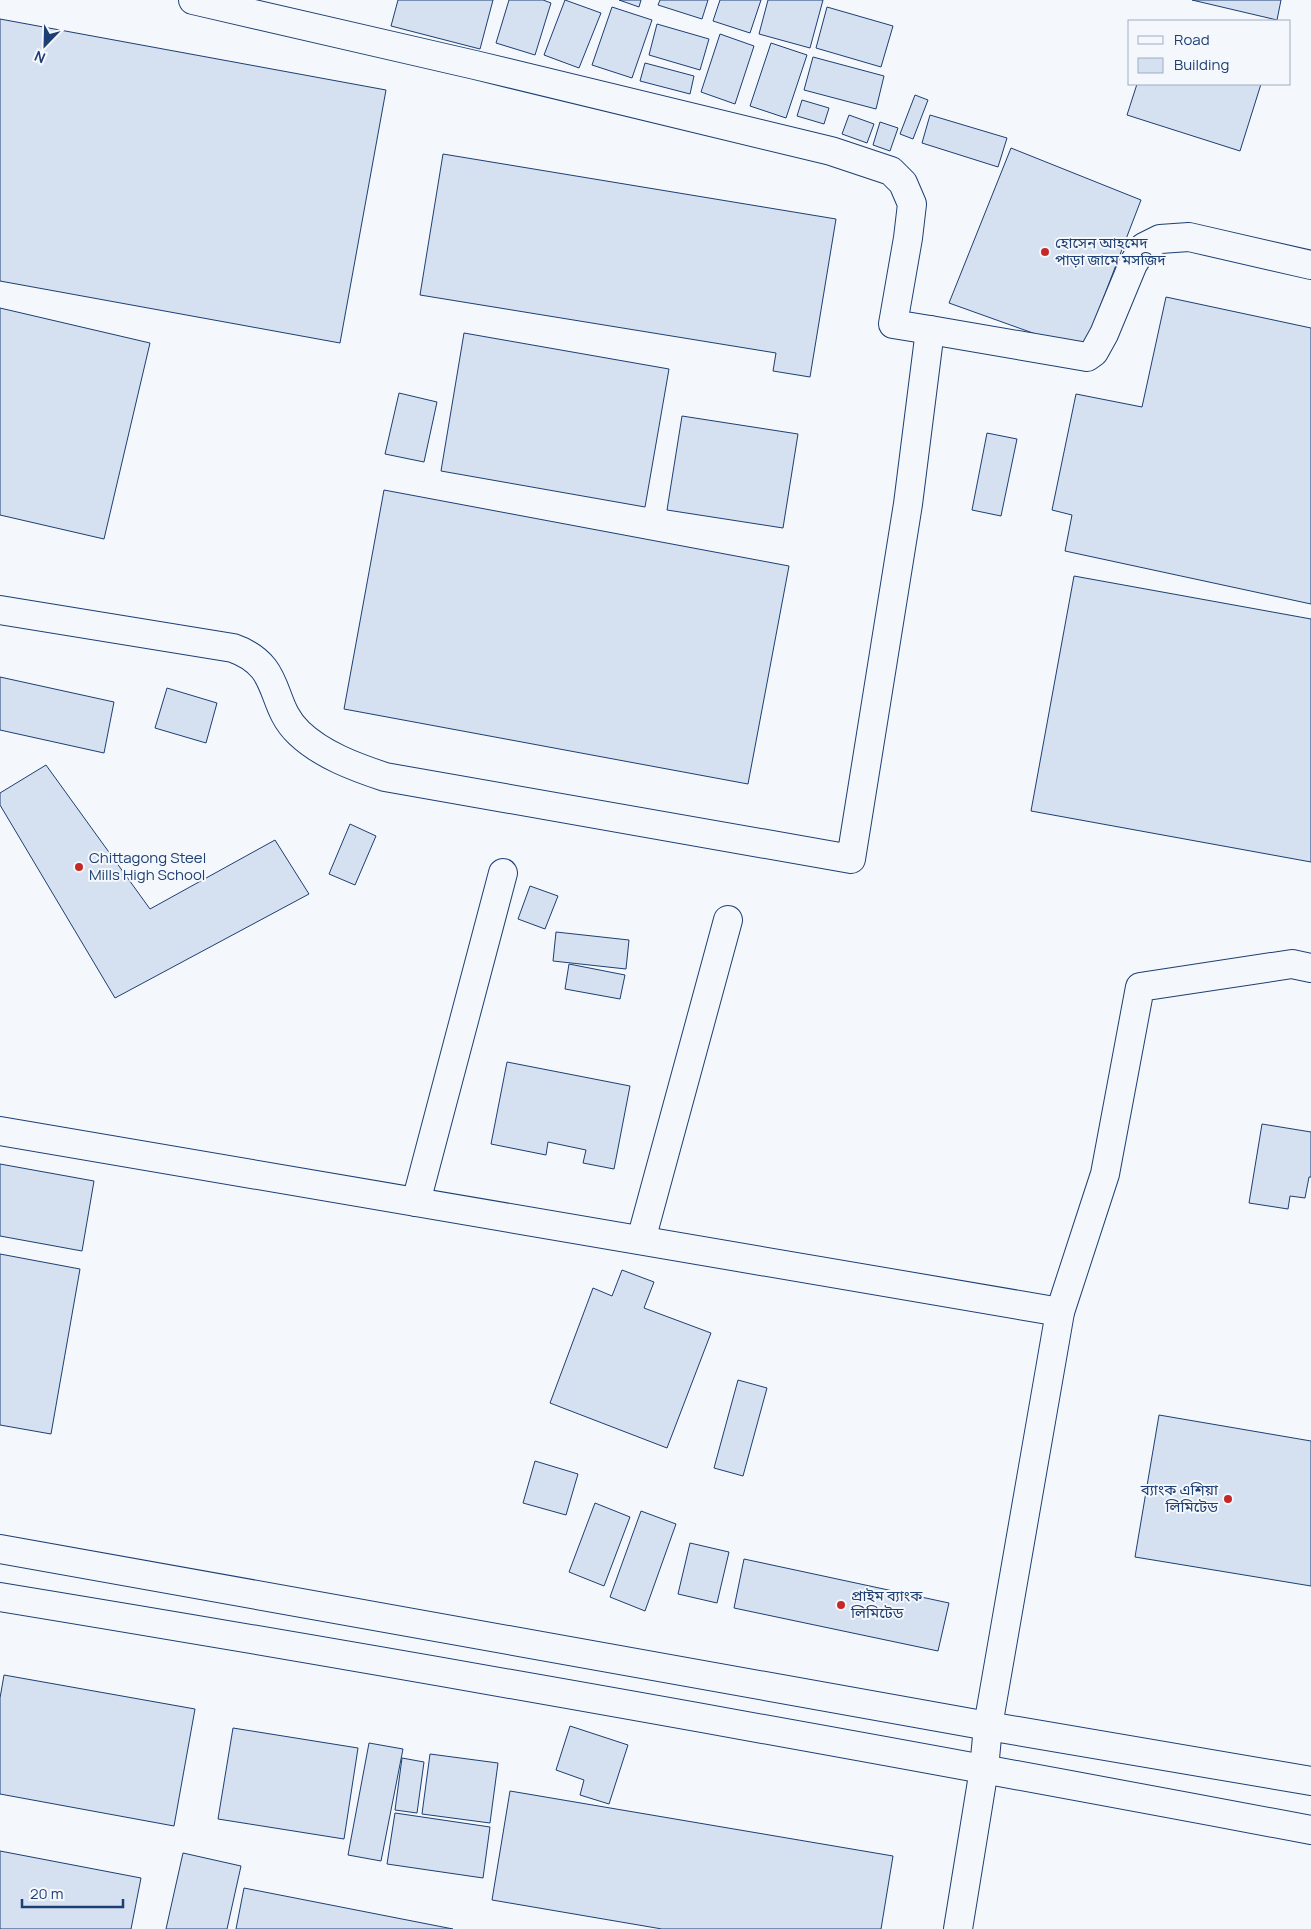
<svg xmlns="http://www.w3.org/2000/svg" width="1311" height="1929" font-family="Manrope,'Noto Sans Bengali',sans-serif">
	<rect width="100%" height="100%" fill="#f4f7fb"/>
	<g fill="#d5e0f0" stroke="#1d3f73">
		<polygon points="398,0 493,0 480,49 391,26"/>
		<polygon points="509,0 543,0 551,3 535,55 496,43"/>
		<polygon points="565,0 601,13 579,68 544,55"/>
		<polygon points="619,0 641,0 639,7"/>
		<polygon points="660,0 708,0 702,19 658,5"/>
		<polygon points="720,0 761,0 750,33 713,21"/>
		<polygon points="768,0 823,0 810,48 759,34"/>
		<polygon points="1192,0 1281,0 1277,20"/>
		<polygon points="612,7 652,20 632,78 592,65"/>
		<polygon points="827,7 893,26 881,67 816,48"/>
		<polygon points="0,19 386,90 340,343 0,281"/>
		<polygon points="657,24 709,39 700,70 649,55"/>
		<polygon points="720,34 754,46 735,104 701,92"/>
		<polygon points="771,43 807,55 786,118 750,106"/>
		<polygon points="813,57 884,76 876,109 804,90"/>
		<polygon points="645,63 694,76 690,94 640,81"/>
		<polygon points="1137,84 1261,84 1240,151 1127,115"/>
		<polygon points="915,95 928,100 913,139 900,134"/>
		<polygon points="802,100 829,108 824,124 797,116"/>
		<polygon points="849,115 874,124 867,143 842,134"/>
		<polygon points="930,115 1007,138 998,167 922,143"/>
		<polygon points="880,122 898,128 890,151 873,145"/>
		<polygon points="1011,148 1141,200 1083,351 949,303"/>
		<polygon points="443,154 836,219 810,377 773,371 776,353 420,295"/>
		<polygon points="1166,297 1311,328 1311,604 1065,551 1072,515 1052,510 1076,394 1142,407"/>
		<polygon points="0,308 150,343 104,539 0,515"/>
		<polygon points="464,333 669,369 645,507 441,471"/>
		<polygon points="399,393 437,402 424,462 385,454"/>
		<polygon points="682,416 798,434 783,528 667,510"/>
		<polygon points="987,433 1017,439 1001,516 972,510"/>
		<polygon points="384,490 789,566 748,784 344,709"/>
		<polygon points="1074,576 1311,619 1311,862 1031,811"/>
		<polygon points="0,677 114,702 104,753 0,730"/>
		<polygon points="167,688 217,703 206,743 155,728"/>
		<polygon points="46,765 150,909 275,840 309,894 115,998 0,805 0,793"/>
		<polygon points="350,824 376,836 355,885 329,874"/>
		<polygon points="530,886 558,896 545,929 518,919"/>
		<polygon points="556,932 629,940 626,969 553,961"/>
		<polygon points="569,964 625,975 620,999 565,989"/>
		<polygon points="507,1062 630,1086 614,1169 583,1163 586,1150 548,1142 546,1155 491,1144"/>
		<polygon points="1262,1124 1311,1132 1311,1177 1309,1177 1305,1198 1290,1196 1288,1209 1249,1203"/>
		<polygon points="0,1164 94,1181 82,1251 0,1236"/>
		<polygon points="0,1254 80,1269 51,1434 0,1425"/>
		<polygon points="622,1270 654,1282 644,1308 711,1333 667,1448 550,1403 593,1288 612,1296"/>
		<polygon points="738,1380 767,1388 743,1476 714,1468"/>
		<polygon points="1159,1415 1311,1441 1311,1586 1135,1557"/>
		<polygon points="535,1461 578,1474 566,1515 523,1503"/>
		<polygon points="595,1503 630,1517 604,1586 569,1572"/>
		<polygon points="641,1511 676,1524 645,1611 610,1597"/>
		<polygon points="690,1543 729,1552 717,1603 678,1594"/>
		<polygon points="744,1559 949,1603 938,1651 734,1608"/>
		<polygon points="4,1675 195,1709 174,1826 0,1794 0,1698"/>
		<polygon points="570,1726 628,1745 609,1804 580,1795 584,1780 556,1770"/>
		<polygon points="233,1728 358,1748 344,1839 218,1819"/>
		<polygon points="369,1743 403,1749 381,1861 348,1855"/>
		<polygon points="430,1754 498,1763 490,1823 422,1814"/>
		<polygon points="402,1758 424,1762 417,1813 395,1810"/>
		<polygon points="510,1791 893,1856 881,1929 662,1929 492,1900"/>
		<polygon points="395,1813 490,1827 483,1878 387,1864"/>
		<polygon points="0,1851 141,1878 131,1929 0,1929"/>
		<polygon points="183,1853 241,1866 227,1929 166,1929"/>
		<polygon points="244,1888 453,1929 236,1929"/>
	</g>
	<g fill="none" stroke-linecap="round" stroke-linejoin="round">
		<g stroke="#1d3f73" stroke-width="30">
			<g id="minor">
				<polyline points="193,0 475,65 831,151 891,171 903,183 912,204 908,238 893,324 930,330"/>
				<path d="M0 610 233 648C284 666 268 704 299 733 322 755 355 767 385 777L851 859 908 504 930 330 1087 357 1094 352 1104 334 1133 264 1144 247 1160 239 1189 237 1311 265"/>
				<polyline points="0,1131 1060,1312"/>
				<polyline points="416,1202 503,873"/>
				<polyline points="641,1240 728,920"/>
				<polyline points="0,1549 988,1726 1311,1781"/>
				<path d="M0 1597C438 1669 875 1748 1311 1830"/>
				<polyline points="958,1929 984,1769 988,1726 1060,1312 1105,1174 1140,987 1292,964 1311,968"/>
			</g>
		</g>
		<use href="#minor" stroke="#f4f7fb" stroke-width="28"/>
	</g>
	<g fill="#c62828" stroke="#f4f7fb" stroke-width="2">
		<circle cx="1045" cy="252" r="5"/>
		<circle cx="79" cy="867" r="5"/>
		<circle cx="1228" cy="1499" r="5"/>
		<circle cx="841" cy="1605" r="5"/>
	</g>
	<g text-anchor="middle" stroke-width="4" stroke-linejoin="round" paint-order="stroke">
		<g font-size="15" fill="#1d3f73" stroke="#f4f7fb" text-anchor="start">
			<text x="1055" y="248">হোসেন আহমেদ<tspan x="1055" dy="17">পাড়া জামে মসজিদ</tspan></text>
			<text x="89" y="863">Chittagong Steel<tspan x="89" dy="17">Mills High School</tspan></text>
			<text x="1218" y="1495" text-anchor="end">ব্যাংক এশিয়া<tspan x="1218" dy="17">লিমিটেড</tspan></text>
			<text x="851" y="1601">প্রাইম ব্যাংক<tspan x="851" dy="17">লিমিটেড</tspan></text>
		</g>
	</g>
	<rect x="1128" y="20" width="162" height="65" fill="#f4f7fb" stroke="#9eadc5"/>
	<rect x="1138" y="36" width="25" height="8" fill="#f4f7fb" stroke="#9eadc5"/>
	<text x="1174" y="45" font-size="15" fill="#1d3f73">Road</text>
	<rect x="1138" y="58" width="25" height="15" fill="#d5e0f0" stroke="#9eadc5"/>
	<text x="1174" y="70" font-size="15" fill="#1d3f73">Building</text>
	<g transform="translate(45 45) rotate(203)" stroke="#f4f7fb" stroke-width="4" paint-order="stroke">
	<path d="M0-4L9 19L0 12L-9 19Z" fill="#1d3f73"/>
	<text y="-8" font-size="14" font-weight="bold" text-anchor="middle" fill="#1d3f73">N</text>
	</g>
	<path d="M22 1899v8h101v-8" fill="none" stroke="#1d3f73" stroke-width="2.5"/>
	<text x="30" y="1899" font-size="15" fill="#1d3f73" stroke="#f4f7fb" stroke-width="4" paint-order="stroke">20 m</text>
</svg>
